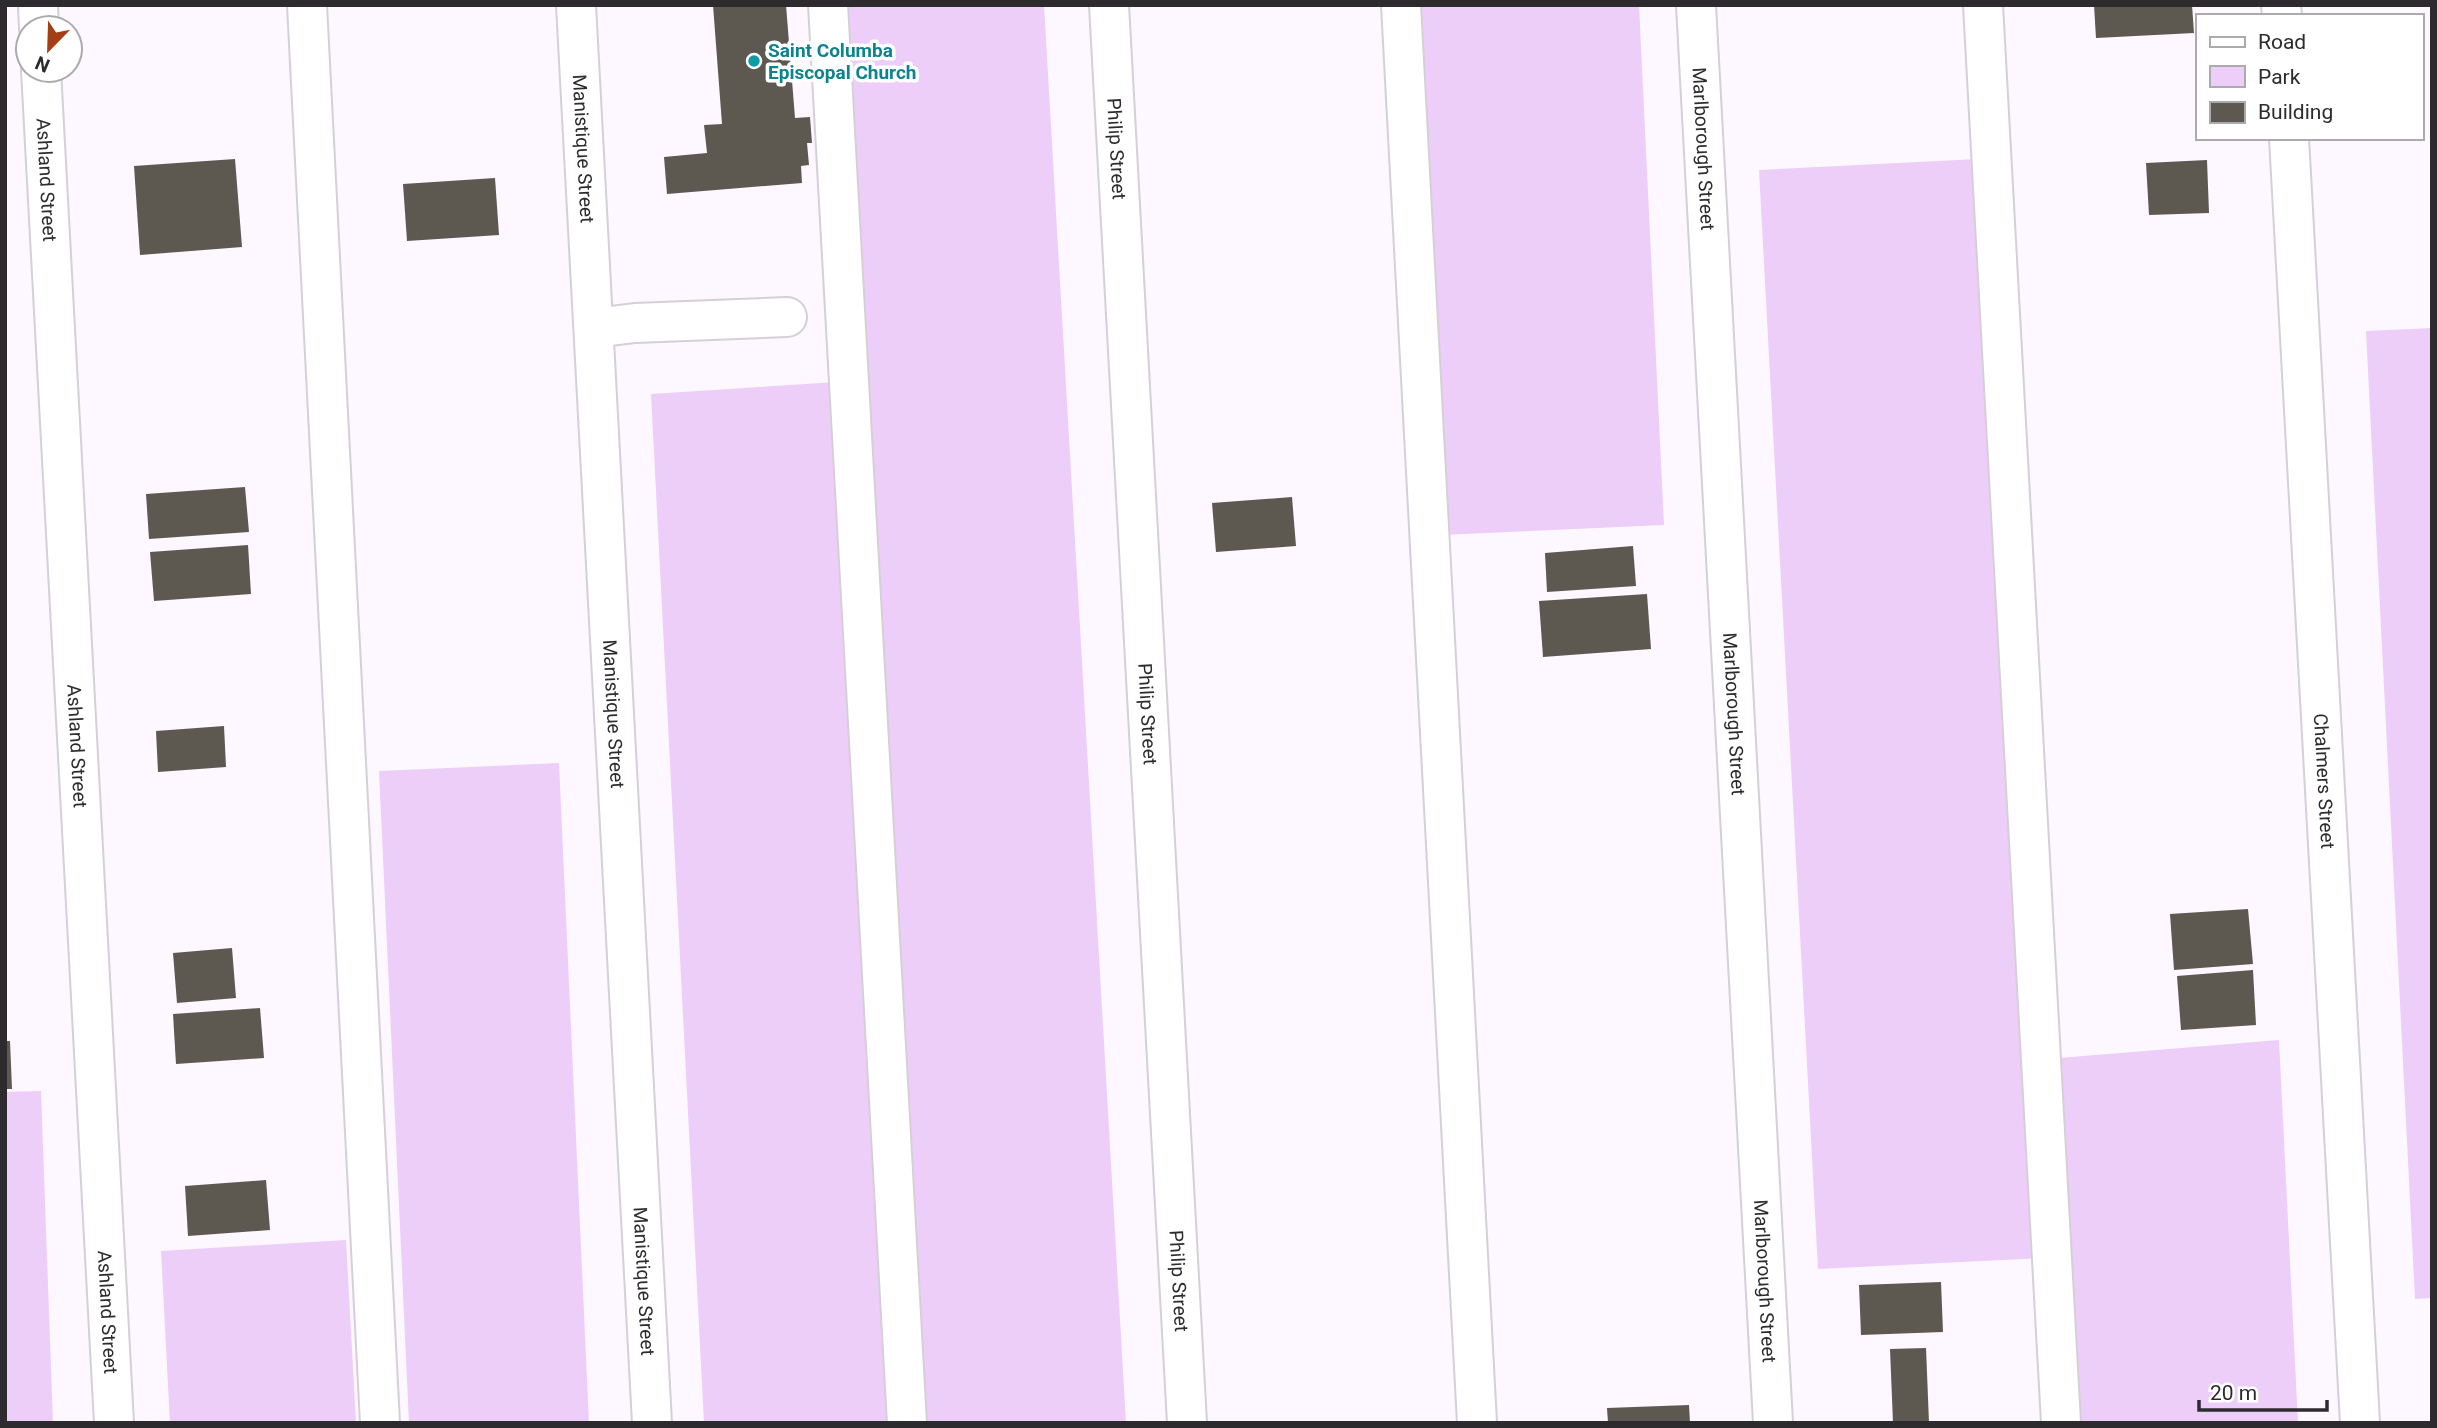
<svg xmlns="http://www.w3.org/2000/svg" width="2437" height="1428" font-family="Roboto,sans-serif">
	<rect width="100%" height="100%" fill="#fdf7ff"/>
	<g fill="#edcef9">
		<polygon points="837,5 1044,5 1126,1423 921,1423"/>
		<polygon points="1417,5 1639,5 1664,525 1442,535"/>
		<polygon points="1978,159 2046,1258 1818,1269 1759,170"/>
		<polygon points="2432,328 2432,1298 2415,1299 2366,331"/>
		<polygon points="837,382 890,1423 704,1423 651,394"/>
		<polygon points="559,763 589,1423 409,1423 379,771"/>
		<polygon points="2279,1040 2298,1423 2067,1423 2047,1059"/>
		<polygon points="41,1091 53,1423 5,1423 5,1092"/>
		<polygon points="346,1240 356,1423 170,1423 161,1251"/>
	</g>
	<g fill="#5d5850">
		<polygon points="713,5 786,5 795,118 810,117 812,143 807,143 809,165 801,166 802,183 667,194 664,157 707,153 704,125 722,124"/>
		<polygon points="2094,5 2192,5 2194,33 2096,38"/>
		<polygon points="235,159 242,247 140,255 134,166"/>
		<polygon points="2207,160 2209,213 2149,215 2146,163"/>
		<polygon points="495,178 499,235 407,241 403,184"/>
		<polygon points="245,487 249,532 149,539 146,494"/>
		<polygon points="1292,497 1296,546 1216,552 1212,503"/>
		<polygon points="248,545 251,594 154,601 150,552"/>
		<polygon points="1633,546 1636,586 1547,592 1545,553"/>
		<polygon points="1647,594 1651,649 1543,657 1539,601"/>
		<polygon points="224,726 226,767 158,772 156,731"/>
		<polygon points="2248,909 2253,964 2174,970 2170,914"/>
		<polygon points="232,948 236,998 177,1003 173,953"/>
		<polygon points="2253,970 2256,1025 2181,1030 2177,976"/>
		<polygon points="260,1008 264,1058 176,1064 173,1014"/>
		<polygon points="5,1041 10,1041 12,1089 5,1089"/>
		<polygon points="266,1180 270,1230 188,1236 185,1186"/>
		<polygon points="1941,1282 1943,1332 1861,1335 1859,1285"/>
		<polygon points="1926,1348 1929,1423 1893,1423 1890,1349"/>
		<polygon points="1689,1405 1690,1423 1608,1423 1607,1408"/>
	</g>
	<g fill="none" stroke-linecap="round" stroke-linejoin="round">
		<g stroke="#d6cfd8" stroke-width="42">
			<g id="minor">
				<polyline points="38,5 39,28"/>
				<polyline points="307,5 380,1423"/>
				<path id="s1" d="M576 5 652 1423"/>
				<polyline points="828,5 907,1423"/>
				<path id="s2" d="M1109 5 1187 1423"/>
				<polyline points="1401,5 1477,1423"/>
				<path id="s3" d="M1696 5 1773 1423"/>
				<polyline points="1983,5 2061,1423"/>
				<polyline points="2281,5 2282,16"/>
				<path id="s4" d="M41 70 114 1423"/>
				<path id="s5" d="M2289 138 2360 1423"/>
				<polyline points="594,328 635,323 787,317"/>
			</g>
		</g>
		<use href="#minor" stroke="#fff" stroke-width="38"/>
	</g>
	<circle fill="#0f9aa8" stroke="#fff" stroke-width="2.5" cx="754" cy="61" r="7"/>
	<g text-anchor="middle" stroke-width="7" stroke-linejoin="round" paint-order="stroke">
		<g font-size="19" font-weight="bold" fill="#0d838f" stroke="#fff" text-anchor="start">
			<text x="768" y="57">Saint Columba<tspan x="768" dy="22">Episcopal Church</tspan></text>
		</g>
		<g font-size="19" fill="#2e2b2f" stroke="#fff">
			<text dy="7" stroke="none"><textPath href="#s1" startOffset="144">Manistique Street</textPath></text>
			<text dy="7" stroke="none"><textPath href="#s2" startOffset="144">Philip Street</textPath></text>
			<text dy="7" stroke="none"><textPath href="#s3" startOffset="144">Marlborough Street</textPath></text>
			<text dy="7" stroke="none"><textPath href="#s4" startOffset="110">Ashland Street</textPath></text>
			<text dy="7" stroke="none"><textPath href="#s1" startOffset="710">Manistique Street</textPath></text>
			<text dy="7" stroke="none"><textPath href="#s2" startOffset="710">Philip Street</textPath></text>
			<text dy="7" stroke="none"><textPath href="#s3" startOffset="710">Marlborough Street</textPath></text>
			<text dy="7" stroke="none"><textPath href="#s4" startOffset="677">Ashland Street</textPath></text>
			<text dy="7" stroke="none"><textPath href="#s5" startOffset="644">Chalmers Street</textPath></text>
			<text dy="7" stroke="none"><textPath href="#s1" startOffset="1278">Manistique Street</textPath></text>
			<text dy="7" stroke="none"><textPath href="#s2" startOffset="1278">Philip Street</textPath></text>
			<text dy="7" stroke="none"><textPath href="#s3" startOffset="1278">Marlborough Street</textPath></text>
			<text dy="7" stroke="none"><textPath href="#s4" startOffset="1244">Ashland Street</textPath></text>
		</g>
	</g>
	<rect width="2437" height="1428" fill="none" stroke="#2e2b2f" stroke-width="14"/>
	<rect x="2196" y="14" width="228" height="126" fill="#ffffff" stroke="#abaaac" stroke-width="2"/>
	<rect x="2210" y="37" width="35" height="10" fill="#ffffff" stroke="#abaaac" stroke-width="2"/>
	<text x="2258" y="49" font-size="21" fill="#2e2b2f">Road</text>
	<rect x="2210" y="66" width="35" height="21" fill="#edcef9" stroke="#abaaac" stroke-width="2"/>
	<text x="2258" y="84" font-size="21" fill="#2e2b2f">Park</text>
	<rect x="2210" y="102" width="35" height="21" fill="#5d5850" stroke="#abaaac" stroke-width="2"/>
	<text x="2258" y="119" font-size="21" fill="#2e2b2f">Building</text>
	<g transform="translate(49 49) rotate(203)"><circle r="33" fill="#ffffff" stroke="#abaaac" stroke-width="2"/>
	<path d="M0-5L12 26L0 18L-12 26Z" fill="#a43e14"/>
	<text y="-10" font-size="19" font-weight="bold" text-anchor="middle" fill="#2e2b2f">N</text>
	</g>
	<path d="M2199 1400v10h128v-10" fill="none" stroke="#2e2b2f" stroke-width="3.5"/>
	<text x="2210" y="1400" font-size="21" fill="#2e2b2f" stroke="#ffffff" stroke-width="5" paint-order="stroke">20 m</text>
</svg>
